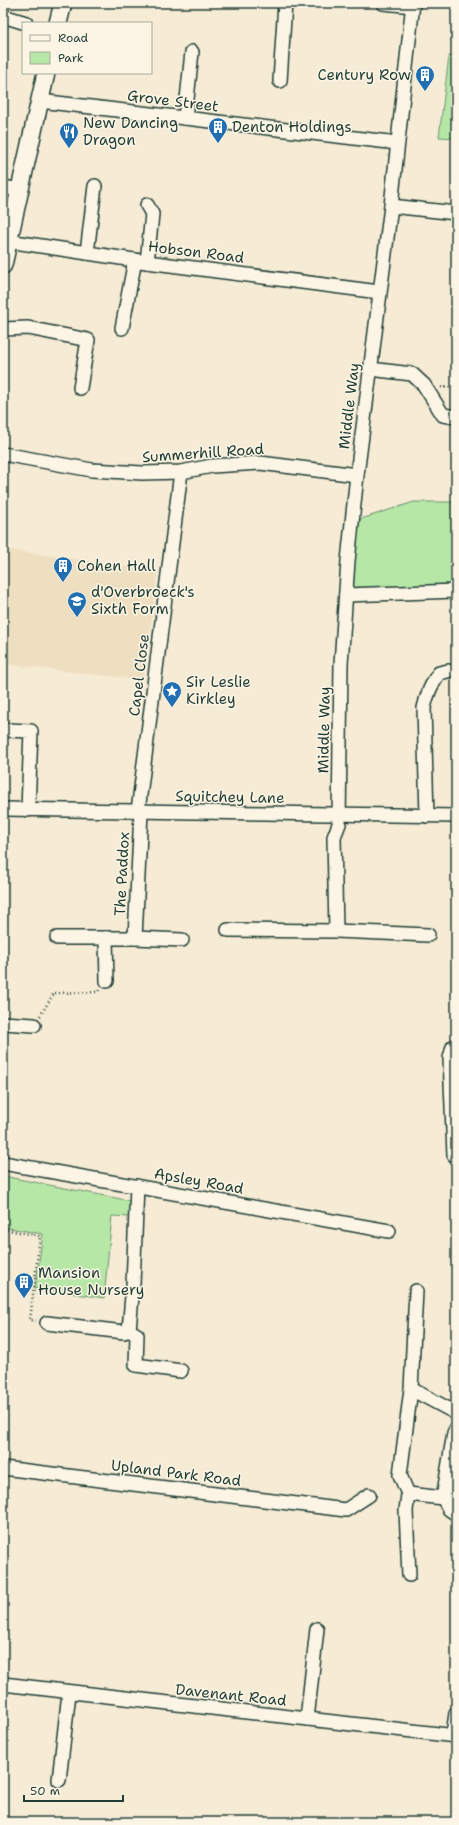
<svg xmlns="http://www.w3.org/2000/svg" width="459" height="1825" font-family="'Shantell Sans',sans-serif">
	<rect width="100%" height="100%" fill="#f6ebd5"/>
	<filter id="ink" filterUnits="userSpaceOnUse"><feTurbulence type="fractalNoise" baseFrequency=".025" numOctaves="2"/><feDisplacementMap in="SourceGraphic" scale="8" xChannelSelector="R" yChannelSelector="G"/><feConvolveMatrix kernelMatrix="1 2 1 2 8 2 1 2 1" color-interpolation-filters="sRGB"/></filter>
	<g filter="url(#ink)">
		<polygon fill="#efdfc1" points="3,549 158,571 143,680 3,664"/>
		<g fill="#b6e7a7" stroke="#6a926e">
			<polygon points="449,56 456,57 456,138 439,137"/>
			<polygon points="414,502 456,502 456,587 352,590 358,520"/>
			<polygon points="3,1176 131,1201 129,1217 112,1216 104,1298 35,1288 43,1234 3,1227"/>
		</g>
		<g fill="none" stroke-linecap="round" stroke-linejoin="round">
			<g stroke="#1f3d34" stroke-width="16">
				<g id="minor">
					<polyline points="383,3 413,6"/>
					<polyline points="3,16 26,23"/>
					<polyline points="280,81 285,3"/>
					<polyline points="40,101 397,143"/>
					<polyline points="185,118 192,52"/>
					<polyline points="3,187 20,190"/>
					<polyline points="147,205 152,214 147,262"/>
					<polyline points="391,206 456,213"/>
					<polyline points="8,241 147,262 379,292"/>
					<polyline points="87,253 95,186"/>
					<polyline points="122,328 135,260"/>
					<polyline points="3,329 28,328 88,340 80,388"/>
					<polyline points="370,369 412,374 424,385 443,415 456,417"/>
					<polyline points="3,454 92,470 142,473 181,472 212,466 260,463 357,475"/>
					<polyline points="346,595 456,591"/>
					<polyline points="5,730 31,731 28,810"/>
					<polyline points="3,809 456,816"/>
					<polyline points="138,811 181,472"/>
					<path d="M427 816 424 708C427 694 431 684 439 673L448 671"/>
					<polyline points="228,930 336,931 428,935"/>
					<polyline points="336,931 334,837 339,824 341,664 348,561 357,475 391,206 413,3"/>
					<polyline points="57,938 135,938 182,940"/>
					<polyline points="106,938 107,981"/>
					<polyline points="135,938 141,812"/>
					<polyline points="3,1023 34,1025"/>
					<polyline points="454,1155 450,1058 453,1047 456,1046"/>
					<polyline points="3,1163 389,1231"/>
					<polyline points="47,1323 124,1332 129,1330 133,1285 137,1186"/>
					<polyline points="129,1330 137,1335 136,1365 181,1371"/>
					<polyline points="411,1389 456,1413"/>
					<polyline points="456,1429 454,1433 443,1498 449,1509 456,1514"/>
					<polyline points="3,1468 346,1510 369,1495"/>
					<polyline points="408,1494 443,1498"/>
					<polyline points="409,1575 406,1511 408,1494 400,1475 411,1389 416,1291"/>
					<polyline points="3,1684 456,1736"/>
					<polyline points="307,1719 317,1629"/>
					<polyline points="453,1735 456,1713"/>
					<polyline points="59,1780 69,1693"/>
				</g>
			</g>
			<g stroke="#1f3d34" stroke-width="20">
				<g id="major">
					<polyline points="58,23 63,3"/>
					<polyline points="3,265 46,73"/>
				</g>
			</g>
			<g stroke="#1f3d34" stroke-width="2.5" stroke-dasharray="1 3" stroke-linecap="butt">
				<polyline points="441,387 456,388"/>
				<polyline points="40,1016 54,993 98,992 99,990"/>
				<polyline points="3,1229 40,1236 30,1320 36,1321"/>
			</g>
			<use href="#minor" stroke="#fcf5e5" stroke-width="13"/>
			<use href="#major" stroke="#fcf5e5" stroke-width="17"/>
		</g>
	</g>
	<defs>
		<g id="building-pin" transform="scale(1)"><path d="M0 17L-7.5 6A9.5 9.5 0 1 1 7.5 6Z" fill="#1f6fb2" stroke="#fcf5e5"/><path d="M-4-6H4V6H1V3H-1V6H-4ZM-2.5-4.3h1.7v1.8h-1.7ZM.8-4.3h1.7v1.8H.8ZM-2.5-1h1.7V.8h-1.7ZM.8-1h1.7V.8H.8Z" fill="#fff"/></g>
		<g id="restaurant-pin" transform="scale(1)"><path d="M0 17L-7.5 6A9.5 9.5 0 1 1 7.5 6Z" fill="#1f6fb2" stroke="#fcf5e5"/><path d="M-5-6h1v4h1v-4h1v4h1v-4h1v5L-1.5 .5V6h-2V.5L-5-1ZM5-6V6H3V1.5H1.5Q1.5-4 5-6Z" fill="#fff"/></g>
		<g id="school-pin" transform="scale(1)"><path d="M0 17L-7.5 6A9.5 9.5 0 1 1 7.5 6Z" fill="#1f6fb2" stroke="#fcf5e5"/><path d="M0-5L7-2L0 1L-7-2ZM-4 1L0 2.5L4 1V4Q0 6-4 4Z" fill="#fff"/></g>
		<g id="sight-pin" transform="scale(1)"><path d="M0 17L-7.5 6A9.5 9.5 0 1 1 7.5 6Z" fill="#1f6fb2" stroke="#fcf5e5"/><path d="M0-6L1.8-2.2L6-1.7L2.9 1.2L3.7 5.4L0 3.3L-3.7 5.4L-2.9 1.2L-6-1.7L-1.8-2.2Z" fill="#fff"/></g>
	</defs>
	<g fill-rule="evenodd">
		<use href="#building-pin" x="425" y="75"/>
		<use href="#building-pin" x="218" y="127"/>
		<use href="#restaurant-pin" x="69" y="132"/>
		<use href="#building-pin" x="63" y="566"/>
		<use href="#school-pin" x="77" y="601"/>
		<use href="#sight-pin" x="172" y="691"/>
		<use href="#building-pin" x="24" y="1282"/>
	</g>
	<g text-anchor="middle" stroke-width="3" stroke-linejoin="round" paint-order="stroke">
		<g font-size="15" fill="#1f3d34" stroke="#fcf5e5" text-anchor="start">
			<text x="411" y="80" text-anchor="end">Century Row</text>
			<text x="83" y="128">New Dancing<tspan x="83" dy="17">Dragon</tspan></text>
			<text x="232" y="132">Denton Holdings</text>
			<text x="77" y="571">Cohen Hall</text>
			<text x="91" y="597">d'Overbroeck's<tspan x="91" dy="17">Sixth Form</tspan></text>
			<text x="186" y="687">Sir Leslie<tspan x="186" dy="17">Kirkley</tspan></text>
			<text x="38" y="1278">Mansion<tspan x="38" dy="17">House Nursery</tspan></text>
		</g>
		<g font-size="15" fill="#1f3d34" stroke="#fcf5e5">
			<text transform="translate(173 101) rotate(7)" y="5">Grove Street</text>
			<text transform="translate(196 252) rotate(7)" y="5">Hobson Road</text>
			<text transform="translate(349 406) rotate(-83)" y="5">Middle Way</text>
			<text transform="translate(203 453) rotate(-4)" y="5">Summerhill Road</text>
			<text transform="translate(139 675) rotate(-83)" y="5">Capel Close</text>
			<text transform="translate(324 730) rotate(-89)" y="5">Middle Way</text>
			<text transform="translate(230 797) rotate(1)" y="5">Squitchey Lane</text>
			<text transform="translate(122 874) rotate(-87)" y="5">The Paddox</text>
			<text transform="translate(199 1181) rotate(10)" y="5">Apsley Road</text>
			<text transform="translate(176 1473) rotate(7)" y="5">Upland Park Road</text>
			<text transform="translate(231 1695) rotate(6)" y="5">Davenant Road</text>
		</g>
	</g>
	<rect width="459" height="1825" fill="none" stroke="#fcf5e5" stroke-width="16"/>
	<rect x="8" y="8" width="443" height="1809" fill="none" stroke="#1f3d34" stroke-width="1.5" filter="url(#ink)"/>
	<rect x="22" y="22" width="130" height="52" fill="#fcf5e5" stroke="#a4ab9e"/>
	<rect x="30" y="35" width="20" height="6" fill="#fcf5e5" stroke="#a4ab9e"/>
	<text x="58" y="42" font-size="12" fill="#1f3d34">Road</text>
	<rect x="30" y="52" width="20" height="12" fill="#b6e7a7" stroke="#a4ab9e"/>
	<text x="58" y="62" font-size="12" fill="#1f3d34">Park</text>
	<path d="M24 1795v6h99v-6" fill="none" stroke="#1f3d34" stroke-width="2"/>
	<text x="30" y="1795" font-size="12" fill="#1f3d34" stroke="#fcf5e5" stroke-width="3" paint-order="stroke">50 m</text>
</svg>
